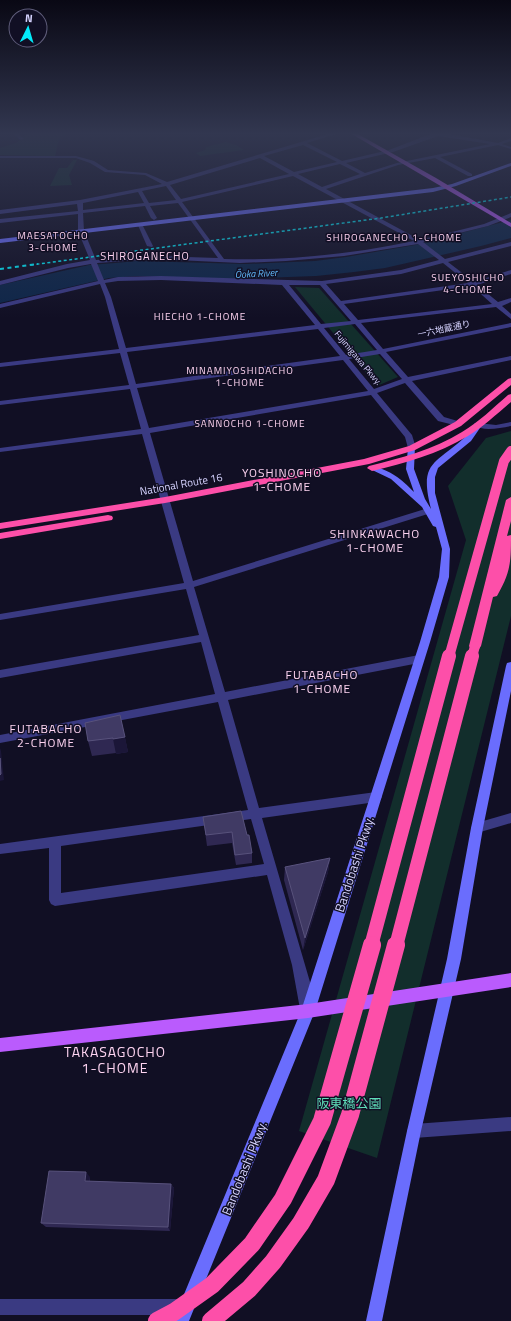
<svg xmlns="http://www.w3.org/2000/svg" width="511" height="1321" font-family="'Titillium Web','Noto Sans JP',sans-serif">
	<rect width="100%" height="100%" fill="#110f24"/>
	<g fill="#122e2c">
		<polygon points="29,133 66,133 59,140 55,156 0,155 0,148 16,143"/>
		<polygon points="226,142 236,145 244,150 200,156 196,153 205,150 206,147"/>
		<polygon points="73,160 77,160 69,175 72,185 50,186 59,168 67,168"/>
		<polygon points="295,287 319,288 398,377 377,386"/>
		<polygon points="511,431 511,616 377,1158 299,1131 466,540 448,486 486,438"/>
	</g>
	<polygon fill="#0e2649" points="511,220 511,238 481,246 385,268 354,272 316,276 235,279 138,276 109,278 0,303 0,285 89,265 115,263 137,261 246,264 315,261 346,257 415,245"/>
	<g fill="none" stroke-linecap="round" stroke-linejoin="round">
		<g fill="#3a3a82" fill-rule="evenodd">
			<polygon points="13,133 18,133 24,139 20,140"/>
			<path d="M331 133H339L307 143 342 161 389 150 433 133H444L498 143 511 138V141L502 144 511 147V149L498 145 440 157 472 174V176H468L435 158 398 165 326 189 420 240 484 224 511 213V217L488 226 423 242 445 259 511 242V246L448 262 474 282 511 270V274L477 285 498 302 511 298V302L502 306 511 314V319L496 307 361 323 383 349 511 323V327L386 352 408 377 511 356V360L412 381 444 417 461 422 462 424 458 426 438 421 405 383 377 393 412 435 416 448 412 450 408 448 405 437 371 395 150 433 193 581 425 509 428 508 432 511 431 513 194 587 225 692 419 655 423 656 424 659 423 662 419 663 228 700 259 808 376 792 380 794 382 797 380 800 376 802 262 818 310 982 314 1009 312 1014 307 1016 302 1014 300 1009 292 965 267 875 55 906 51 904 49 900V848L0 854V844L248 810 218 702 0 743V735L215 694 201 642 0 678V670L199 635 186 589 0 620V614L184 583 142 434 0 452V448L141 429 130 389 0 405V401L129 385 120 353 0 367V363L119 349 105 297 100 284 0 308V304L98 281 91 264 68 268 0 285V281L67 264 90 260 78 231V214L0 223V219L78 211 77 204 0 214V210L80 200 162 184 145 175 105 172 90 163 76 158H0V156H76L94 161 108 170 146 173 167 182ZM438 136 490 144 397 163 365 173 346 163 393 152ZM303 145 337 162 294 172 264 156ZM260 158 289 174 181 199 170 185ZM340 164 360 174 322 187 298 174ZM293 176 414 241C352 254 287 261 224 259L182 202ZM166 186 176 200 149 203 142 191ZM138 192 144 203 83 210V203ZM178 203 218 258 155 256 96 260 84 231 83 213 145 206 151 218 154 220 157 218 150 206ZM418 244 439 260 401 270 322 281 161 276 118 277 104 280 97 263 155 259 240 263 286 261 344 256ZM443 263 468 283 341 301 326 284 401 274ZM161 280 282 285 315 325 126 348 111 297 105 283 118 281ZM289 285H320L351 321 321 324ZM472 286 492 304 358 320 344 304ZM355 324 377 350 346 355 324 328ZM318 329 340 356 136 384 127 352ZM380 354 402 379 374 389 349 359ZM343 360 368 391 149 428 137 388ZM251 819 264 864 61 893V846Z"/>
			<polygon points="137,223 142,224 153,246 152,247 147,246"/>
			<path d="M511 422V426C500 428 483 432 474 425L478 423 496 425Z"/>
			<polygon points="511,813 511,823 477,833 473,832 471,828 473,824"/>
			<polygon points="511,1117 511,1131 414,1138 409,1136 407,1131 409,1126 414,1124"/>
			<polygon points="0,1299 178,1299 184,1301 186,1307 184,1313 178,1315 0,1315"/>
		</g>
		<g fill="#6a6dfd" fill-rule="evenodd">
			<polygon points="511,163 511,166 456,186 433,192 0,243 0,239 433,188 452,184"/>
			<path d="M475 423H481L482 425 471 441 438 468 435 477V493L450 549 449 577 430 642 315 1011 189 1321H173L301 1011 420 642 439 577 442 549 436 527 433 526 422 507 391 479 368 468 372 466C392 471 400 478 414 492L406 469 408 448 409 446H415L414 469 425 499 431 509C419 462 434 465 464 438 469 434 472 428 475 423Z"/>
			<polygon points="511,662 511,691 483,828 461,959 421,1131 382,1321 366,1321 407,1131 447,959 471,828 506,666 507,663"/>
		</g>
		<g fill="#ba5bfd" fill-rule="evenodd">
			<polygon points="350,133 356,133 436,178 511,223 511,227"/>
			<polygon points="511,973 511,987 308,1018 0,1052 0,1038 308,1004"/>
		</g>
		<g fill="#fd4fa9" fill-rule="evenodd">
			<polygon points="511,378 511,385 461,426 415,450 369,464 165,503 0,529 0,523 165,497 364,459 409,446 455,422 508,379"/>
			<path d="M511 394V402C497 414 483 427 468 436 438 454 405 463 372 471L367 468 369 466C401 458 433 450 462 432 479 422 493 408 508 395Z"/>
			<path d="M511 497V521L507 536 511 535C511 561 511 572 497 596L493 597 481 646 479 649 475 650 471 649 469 646 506 500Z"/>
			<polygon points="108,515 112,516 113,518 112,520 0,539 0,533"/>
		</g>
		<polyline stroke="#03eaf9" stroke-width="1.5" stroke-dasharray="3 2.5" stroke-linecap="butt" points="31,265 381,218 511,197"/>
		<polyline stroke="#03eaf9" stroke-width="2" stroke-dasharray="4 3.5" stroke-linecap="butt" points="0,269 38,264"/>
		<g stroke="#fd4fa9" stroke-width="10">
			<polyline points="449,657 504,461 511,451"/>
			<polyline points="472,657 475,646"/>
		</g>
		<g stroke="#fd4fa9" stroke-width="14">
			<polyline points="371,946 449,656"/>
			<polyline points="396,946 472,656"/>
		</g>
		<g stroke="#fd4fa9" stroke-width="18">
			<polyline points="157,1321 174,1312 212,1285 252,1244 283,1199 322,1121 372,945"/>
			<polyline points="211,1321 249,1289 273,1262 301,1223 326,1180 350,1115 396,945"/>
		</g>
	</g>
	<g fill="#2f2852">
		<polygon points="120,715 128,752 116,754 116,753 92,756 88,741"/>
		<polygon points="203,817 247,835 252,853 252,863 236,865 232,843 207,846"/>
		<polygon points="330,858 328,872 303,950 284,880 285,867"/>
		<polygon points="90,1177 90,1181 171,1184 174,1188 170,1231 46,1227 41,1223"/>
	</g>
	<g fill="#1b1638">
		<polygon points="125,737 128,752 116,754 113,739"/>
		<polygon points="0,748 1,751 4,780 0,781"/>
		<polygon points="330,858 328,872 303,950 305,938"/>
		<polygon points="86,1172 90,1177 89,1186 85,1181"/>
		<polygon points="171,1184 174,1188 170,1231 168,1227"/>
	</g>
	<g fill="#403a64" stroke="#58527c">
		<polygon points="120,715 125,737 113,739 113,738 88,741 85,723"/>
		<polygon points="0,758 1,774 0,775"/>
		<polygon points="241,811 247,835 249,835 252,853 235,855 232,832 206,835 203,817"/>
		<polygon points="330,858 305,938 285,867"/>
		<polygon points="49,1171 86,1172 85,1181 171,1184 168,1227 41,1223"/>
	</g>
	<linearGradient id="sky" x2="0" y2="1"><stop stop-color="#090814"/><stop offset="0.42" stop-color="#323750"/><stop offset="1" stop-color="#323750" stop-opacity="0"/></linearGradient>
	<rect width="511" height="318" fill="url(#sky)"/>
	<g text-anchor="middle" stroke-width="3" stroke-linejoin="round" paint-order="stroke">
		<g font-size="9" fill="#d5d2fe" stroke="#110f24">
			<text transform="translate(444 329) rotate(-12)" y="3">一六地蔵通り</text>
			<text transform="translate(358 358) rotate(50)" y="3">Fujimigawa Pkwy.</text>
		</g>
		<g font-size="10" letter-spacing="1" fill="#fed4f1" stroke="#110f24">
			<text x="53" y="239">MAESATOCHO<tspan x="53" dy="12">3-CHOME</tspan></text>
			<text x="394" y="241">SHIROGANECHO 1-CHOME</text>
			<text x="468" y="281">SUEYOSHICHO<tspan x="468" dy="12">4-CHOME</tspan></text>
			<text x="200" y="320">HIECHO 1-CHOME</text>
			<text x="240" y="374">MINAMIYOSHIDACHO<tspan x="240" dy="12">1-CHOME</tspan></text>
			<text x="250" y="427">SANNOCHO 1-CHOME</text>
		</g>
		<g font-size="10" font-style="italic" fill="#62bbfd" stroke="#110f24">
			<text transform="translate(256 273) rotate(-3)" y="4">Ōoka River</text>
		</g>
		<g font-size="11" letter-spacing="1" fill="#fed4f1" stroke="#110f24">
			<text x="145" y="260">SHIROGANECHO</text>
		</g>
		<g font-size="11" fill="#d5d2fe" stroke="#110f24">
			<text transform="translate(181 484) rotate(-10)" y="4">National Route 16</text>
		</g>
		<g font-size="12" letter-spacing="1" fill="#fed4f1" stroke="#110f24">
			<text x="282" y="477">YOSHINOCHO<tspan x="282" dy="14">1-CHOME</tspan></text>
			<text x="375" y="538">SHINKAWACHO<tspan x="375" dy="14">1-CHOME</tspan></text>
			<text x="322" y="679">FUTABACHO<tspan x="322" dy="14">1-CHOME</tspan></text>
			<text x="46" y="733">FUTABACHO<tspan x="46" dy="14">2-CHOME</tspan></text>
		</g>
		<g font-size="13" fill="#d5d2fe" stroke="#110f24">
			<text transform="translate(354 864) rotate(-72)" y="5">Bandobashi Pkwy.</text>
			<text transform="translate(244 1168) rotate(-68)" y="5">Bandobashi Pkwy.</text>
		</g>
		<g font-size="13" fill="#5fdeb9" stroke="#110f24">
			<text x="349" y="1108">阪東橋公園</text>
		</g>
		<g font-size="14" letter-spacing="1" fill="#fed4f1" stroke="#110f24">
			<text x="115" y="1057">TAKASAGOCHO<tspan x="115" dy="16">1-CHOME</tspan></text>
		</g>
	</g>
	<g transform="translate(28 28) rotate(5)"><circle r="19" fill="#110f24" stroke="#5f5d7b"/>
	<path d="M0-3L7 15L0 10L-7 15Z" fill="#03eaf9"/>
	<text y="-6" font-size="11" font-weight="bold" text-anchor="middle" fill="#d5d2fe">N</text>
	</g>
</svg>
